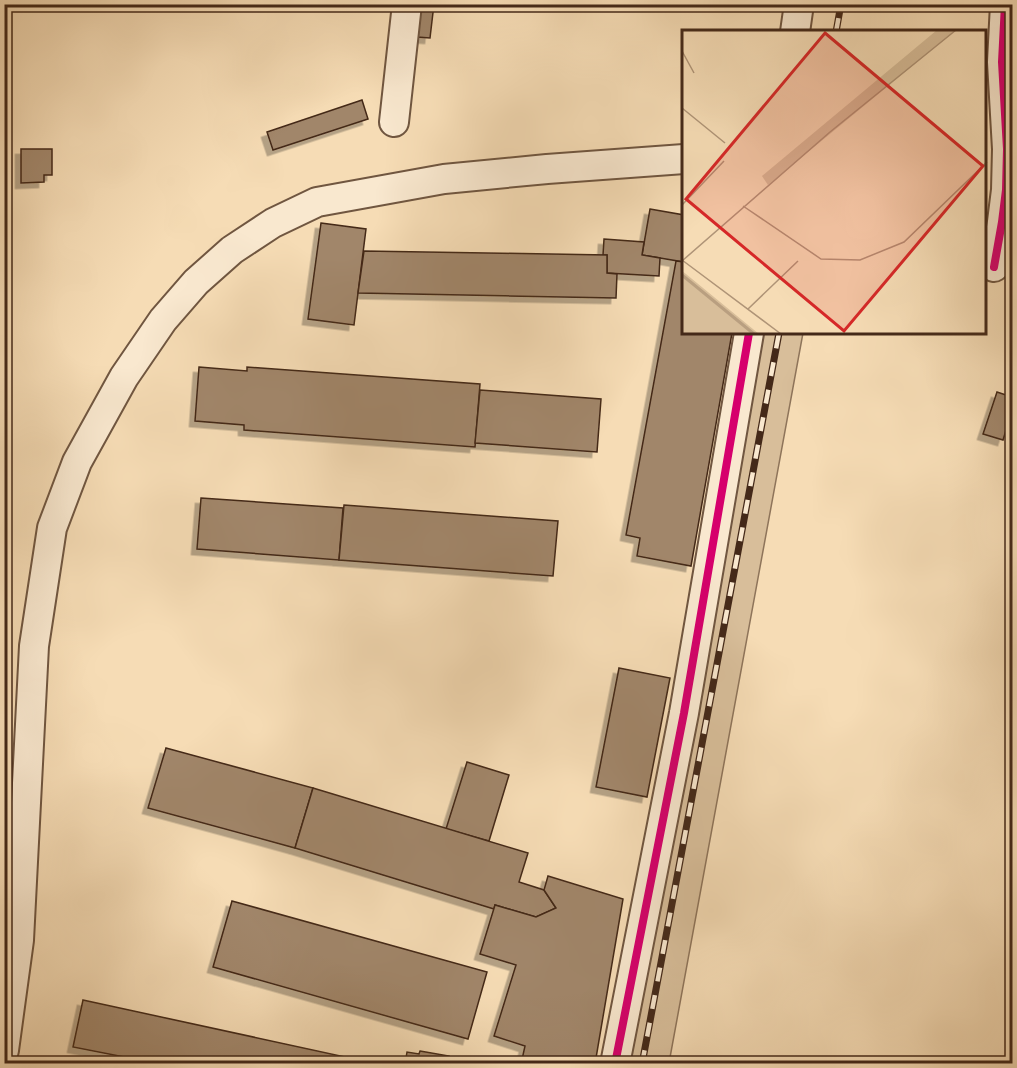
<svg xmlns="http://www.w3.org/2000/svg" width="1017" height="1068" font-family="'Libre Bodoni',serif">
	<defs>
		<filter id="shadow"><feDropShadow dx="-5.5" dy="5.5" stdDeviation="0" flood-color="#0004"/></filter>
	</defs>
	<rect width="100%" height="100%" fill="#f6dcb5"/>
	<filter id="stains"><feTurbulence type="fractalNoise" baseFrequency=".00333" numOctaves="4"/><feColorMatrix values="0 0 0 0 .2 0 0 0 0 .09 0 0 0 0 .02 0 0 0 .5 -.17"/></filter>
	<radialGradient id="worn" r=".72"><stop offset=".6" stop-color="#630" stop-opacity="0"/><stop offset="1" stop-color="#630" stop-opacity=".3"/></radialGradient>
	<polygon fill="#d8be9a" stroke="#8e745a" stroke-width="1.5" points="749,333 803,333 669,1063 615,1064"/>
	<g fill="#a1866a" stroke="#442919" stroke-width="1.5" filter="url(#shadow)">
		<polygon points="420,4 434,4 430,38 417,37"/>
		<polygon points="362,100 368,119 273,150 267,132"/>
		<polygon points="21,149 52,149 52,175 44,175 44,182 21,183"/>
		<polygon points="650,209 684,215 684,262 642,255"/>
		<polygon points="321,223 366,229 354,325 308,319"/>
		<polygon points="1012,228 1012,271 1004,270"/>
		<polygon points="604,239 644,242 642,255 660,258 659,276 607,273 607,255 603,255"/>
		<polygon points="364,251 607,255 607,273 617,274 616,298 358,293"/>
		<polygon points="676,261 684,262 684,333 732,333 691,566 637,556 640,538 626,535"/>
		<polygon points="199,367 247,371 247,367 480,384 475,447 244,430 244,425 195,421"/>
		<polygon points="480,390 601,399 597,452 475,443"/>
		<polygon points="997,392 1012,397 1012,411 1003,440 983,434"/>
		<polygon points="201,498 343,508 339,560 197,549"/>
		<polygon points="344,505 558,521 553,576 339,560"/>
		<polygon points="619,668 670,678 647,797 596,787"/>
		<polygon points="166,748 313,788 295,848 148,808"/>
		<polygon points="467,762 509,775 489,841 446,829"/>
		<polygon points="313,788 528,853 519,882 544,890 556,908 536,917 495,905 494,909 295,848"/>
		<polygon points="548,876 623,899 595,1064 521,1064 525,1046 494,1036 516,965 480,954 495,905 536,917 556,908 544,890"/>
		<polygon points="232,901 487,972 468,1039 213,967"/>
		<polygon points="83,1000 359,1060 358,1064 160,1064 73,1047"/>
		<polygon points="420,1051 449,1056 447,1064 405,1064 407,1052 419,1054"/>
	</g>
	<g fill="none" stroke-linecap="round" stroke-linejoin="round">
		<g stroke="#705640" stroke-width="32">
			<g id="minor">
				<polyline points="795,32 799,4"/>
				<polyline points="394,122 407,4"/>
				<polyline points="994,267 1002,222 1006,190 1007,149 1002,62 1005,4"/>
				<polyline points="4,1050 19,940 34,646 52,528 77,462 124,377 163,320 196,282 232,250 273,223 317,202 444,179 547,169 684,159"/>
				<polyline points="615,1064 684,713 749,333"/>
			</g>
		</g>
		<use href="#minor" stroke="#f9e8cf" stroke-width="28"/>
		<g stroke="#442919" stroke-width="7">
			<g id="rail">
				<polyline points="836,32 841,4"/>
				<polyline points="642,1064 779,333"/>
			</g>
		</g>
		<use href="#rail" stroke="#f9e8cf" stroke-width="4.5" stroke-dasharray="14" stroke-linecap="butt"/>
		<g stroke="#f9e8cf" stroke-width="11">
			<g id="cycleway">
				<polyline points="994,267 1002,222 1006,190 1007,149 1002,62 1005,4"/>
				<polyline points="615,1064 684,713 749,333"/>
			</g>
		</g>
		<use href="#cycleway" stroke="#d6006c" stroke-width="8"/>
	</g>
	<g transform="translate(682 30)">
		<rect width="304" height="304" fill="#f6dcb5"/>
		<path d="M255 0H274L86 155 80 146ZM0 241 4 244 77 304H0Z" fill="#d8be9a"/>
		<path fill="none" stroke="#b99f80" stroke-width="3" d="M0 245 72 304"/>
		<path fill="none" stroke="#af9477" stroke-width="1.5" d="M0 21 12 43M0 78 43 113M0 175 42 131M61 176 139 229 178 230 222 212 305 132M0 230 99 304M0 231 148 102 274 0M66 279 116 231"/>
		<path fill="#d62828" fill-opacity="0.15" stroke="#d62828" stroke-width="3" d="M143 3 301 136 162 301 4 169Z"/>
		<rect width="304" height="304" fill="none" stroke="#442919" stroke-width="3"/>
	</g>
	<rect width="1017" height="1068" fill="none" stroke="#f6dcb5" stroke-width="24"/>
	<rect x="6" y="6" width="1005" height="1056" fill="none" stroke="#442919" stroke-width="3"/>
	<rect x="12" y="12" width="993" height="1044" fill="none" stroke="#442919" stroke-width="1.5"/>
	<rect width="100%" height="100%" filter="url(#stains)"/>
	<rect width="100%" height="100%" fill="url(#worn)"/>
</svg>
